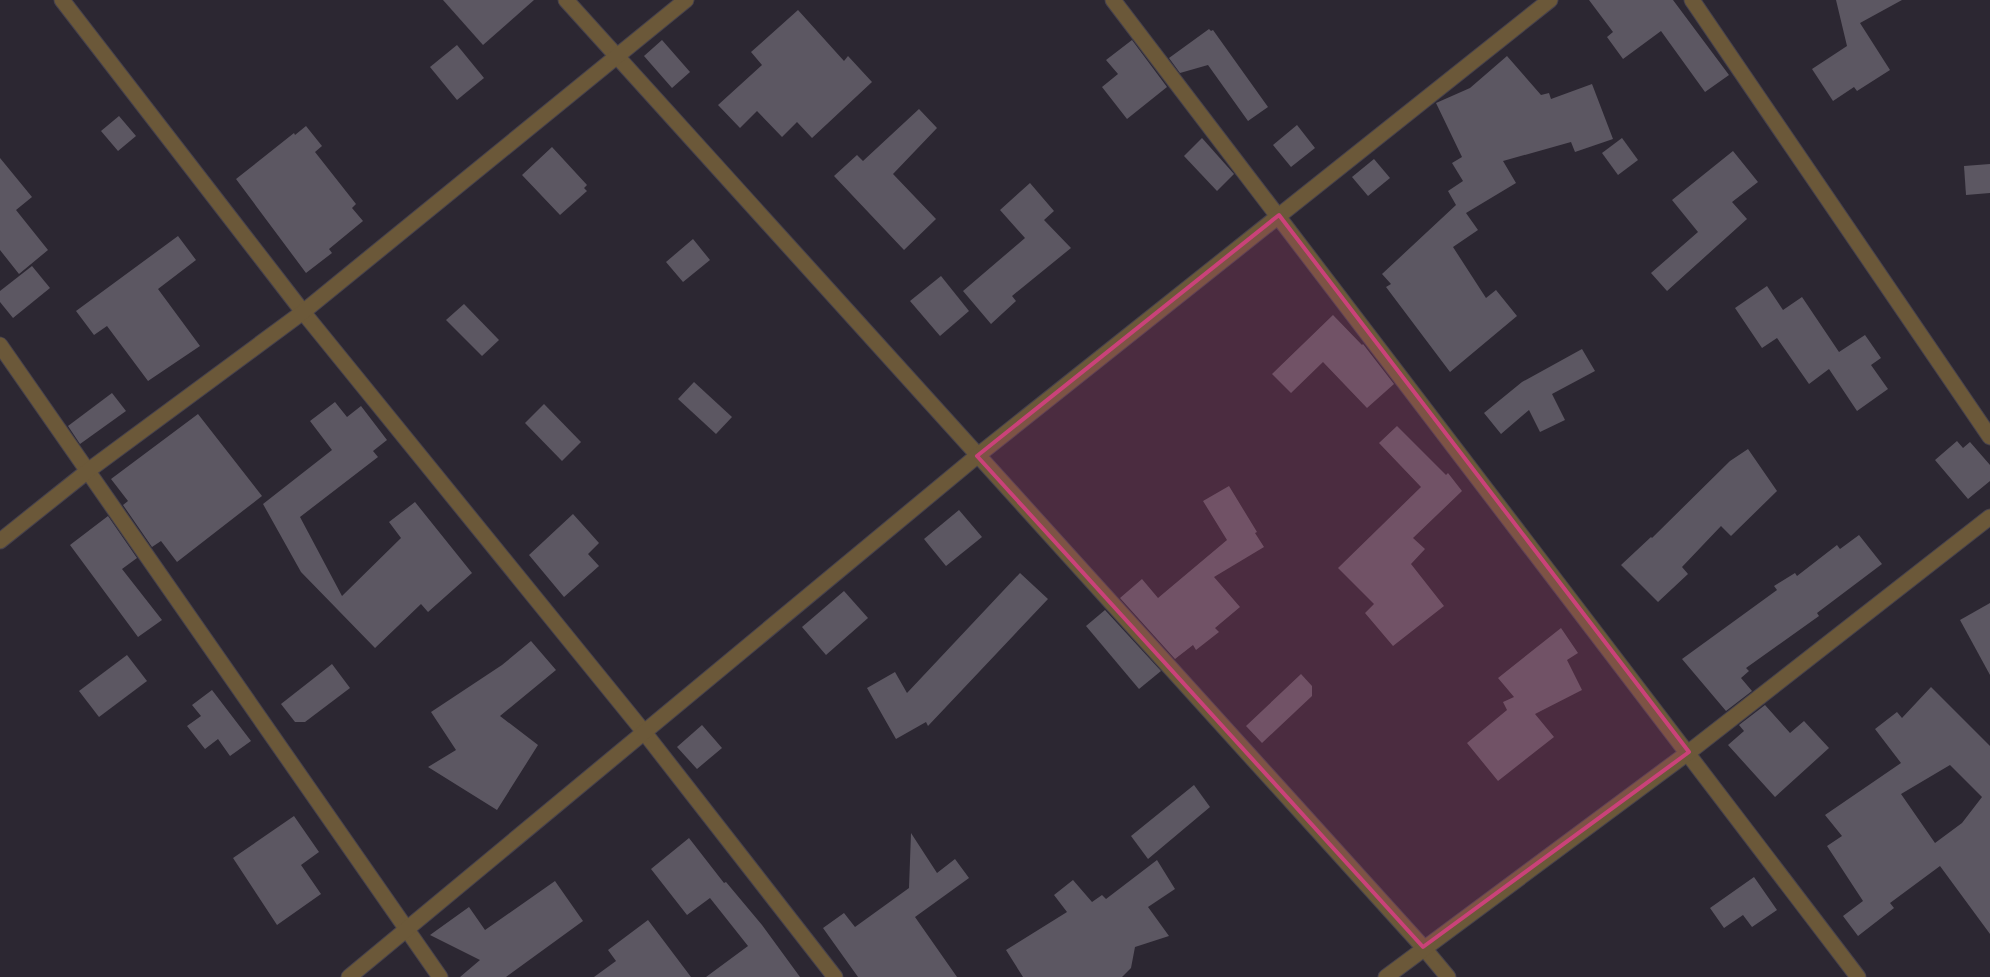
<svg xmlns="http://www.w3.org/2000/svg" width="1990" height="977" font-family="'Noto Sans',sans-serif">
	<rect width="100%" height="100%" fill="#2c2732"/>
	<g fill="#5c5762" fill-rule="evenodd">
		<polygon points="443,0 534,0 483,45"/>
		<polygon points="1589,0 1673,0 1729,75 1705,92 1661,31 1623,59 1607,37 1613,32"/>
		<polygon points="1836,0 1902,0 1860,23 1890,70 1857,91 1854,87 1833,101 1812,69 1847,46"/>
		<polygon points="798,10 844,61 848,56 872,82 812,138 797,122 782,137 757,111 740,128 718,105 762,65 751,52"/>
		<polygon points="1209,29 1211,31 1213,30 1268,107 1248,121 1208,65 1180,73 1169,58"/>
		<polygon points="662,40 690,72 672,88 644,56"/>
		<polygon points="1132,40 1167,87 1127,119 1102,87 1118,74 1106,60"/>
		<polygon points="457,45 484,78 457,100 430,67"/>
		<polygon points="1507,56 1541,95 1549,93 1551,99 1592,84 1613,139 1575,152 1571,142 1503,161 1516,183 1466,213 1478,230 1453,247 1486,298 1496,290 1517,316 1450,372 1386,287 1391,284 1382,274 1456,205 1448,191 1463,181 1452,163 1462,157 1436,103 1470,88"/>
		<polygon points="919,109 937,128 893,174 936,219 904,250 834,176 857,155 863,161"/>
		<polygon points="119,116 136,136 118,151 101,131"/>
		<polygon points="1297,125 1315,148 1291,167 1273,145"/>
		<polygon points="306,126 322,146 315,152 356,204 352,208 363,221 329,249 332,253 306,273 236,179 294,133 295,135"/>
		<polygon points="1202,138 1234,174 1217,191 1184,156"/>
		<polygon points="1622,138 1638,160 1618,175 1602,153"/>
		<polygon points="552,147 587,185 584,188 587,191 560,215 522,175"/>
		<polygon points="1733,151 1758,182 1732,202 1747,219 1667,291 1651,273 1698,232 1672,200"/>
		<polygon points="0,158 32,197 16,210 48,250 19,274 0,250"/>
		<polygon points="1374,159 1390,178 1368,196 1352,177"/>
		<polygon points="1990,164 1990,193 1966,195 1964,166"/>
		<polygon points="1030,183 1054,211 1044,220 1071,248 1012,296 1016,301 991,324 963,291 1025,238 1000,210"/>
		<polygon points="178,236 196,260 158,289 200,346 148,381 107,326 94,335 76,311"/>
		<polygon points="693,239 710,260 683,282 666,262"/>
		<polygon points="32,266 50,288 13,318 0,302 0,291"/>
		<polygon points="941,276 969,311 940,336 910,301"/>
		<polygon points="1767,286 1783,310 1802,297 1839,352 1865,335 1881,358 1871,365 1888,389 1857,411 1829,369 1809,384 1777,338 1762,348 1735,308"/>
		<polygon points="464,304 499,340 482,356 446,320"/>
		<polygon points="1333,315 1362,345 1363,344 1394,384 1367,408 1323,362 1291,393 1272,374"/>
		<polygon points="1582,349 1595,371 1552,394 1565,420 1540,432 1529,410 1501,434 1484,413 1522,382"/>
		<polygon points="694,382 732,417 716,434 678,399"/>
		<polygon points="112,393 126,411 80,444 68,426"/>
		<polygon points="335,402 347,417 361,406 387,440 373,451 378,457 300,517 342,596 401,538 389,522 415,502 472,573 428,612 421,604 375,648 301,572 263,504 332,450 310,421"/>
		<polygon points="544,404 581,442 562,461 525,423"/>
		<polygon points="198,414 262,496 177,562 161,541 152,547 123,505 128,501 111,479"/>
		<polygon points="1397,426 1446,475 1448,473 1462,491 1413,538 1425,549 1411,564 1444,606 1393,646 1365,613 1374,604 1338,568 1421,487 1379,443"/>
		<polygon points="1957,441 1963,448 1970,442 1990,465 1990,481 1968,499 1935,460"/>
		<polygon points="1748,449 1777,491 1731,536 1721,526 1682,567 1688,574 1658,602 1621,565 1651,537 1652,538 1730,461"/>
		<polygon points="1229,486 1257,532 1255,533 1264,547 1214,577 1240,607 1215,628 1219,632 1196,650 1193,645 1175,659 1120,598 1142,579 1158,598 1227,540 1203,501"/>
		<polygon points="959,510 982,537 946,566 924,539"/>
		<polygon points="573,514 599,543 588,554 599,566 564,597 529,555"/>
		<polygon points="108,516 137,558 122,569 162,620 138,637 70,545"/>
		<polygon points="1859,535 1882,564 1817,613 1819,616 1746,668 1749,671 1741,678 1752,691 1726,711 1682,659 1777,590 1774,586 1795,573 1797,576 1837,545 1840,549"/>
		<polygon points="1020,573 1048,599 928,726 926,722 896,739 867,688 895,672 907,693"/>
		<polygon points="844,591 868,618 826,655 802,627"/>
		<polygon points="1990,603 1990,675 1960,620"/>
		<polygon points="1105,610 1161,671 1139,689 1086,626"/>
		<polygon points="1561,628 1578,653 1567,660 1582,690 1535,714 1554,737 1498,781 1467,743 1507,710 1503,702 1514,697 1498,678"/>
		<polygon points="531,641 556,670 500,716 538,745 497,810 428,767 456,750 431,712 502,665"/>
		<polygon points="127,655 147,681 99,717 79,691"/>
		<polygon points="332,664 350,688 305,722 295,722 281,704"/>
		<polygon points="1301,674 1312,686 1312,696 1262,743 1246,726"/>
		<path d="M1931 687 1990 746V934L1940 866 1890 903 1894 908 1858 936 1843 916 1863 901 1827 846 1842 836 1825 815 1901 763 1875 729 1897 712 1902 718ZM1950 765 1982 797 1962 823 1935 843 1901 794Z"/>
		<polygon points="212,690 251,741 230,756 218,739 205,749 187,726 201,716 192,705"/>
		<polygon points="1765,705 1790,733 1804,721 1829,748 1775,797 1728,745 1744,731 1739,725"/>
		<polygon points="702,725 722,748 697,769 677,747"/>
		<polygon points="1194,785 1210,807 1148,859 1131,836"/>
		<polygon points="294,816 319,852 301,865 321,894 277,925 233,858"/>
		<polygon points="911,833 937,873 955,859 969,878 915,917 957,977 858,977 823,928 844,913 855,927 909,888"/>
		<polygon points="689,838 724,883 726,882 762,925 800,977 706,977 748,946 710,898 687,915 651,869"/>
		<polygon points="1157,860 1175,889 1148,907 1169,936 1135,947 1131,968 1122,977 1023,977 1006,950 1067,912 1054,895 1073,880 1092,902 1102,895 1106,899"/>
		<polygon points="1754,877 1777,910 1752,927 1743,915 1724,928 1710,908"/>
		<polygon points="555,881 583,921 506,977 460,977 480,960 430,935 469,907 485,930"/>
		<polygon points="648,920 691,977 594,977 616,961 608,950"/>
	</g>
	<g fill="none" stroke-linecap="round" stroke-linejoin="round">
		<g stroke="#47424d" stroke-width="17">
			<g id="minor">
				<polyline points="62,0 303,312 644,732 835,977"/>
				<polyline points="566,0 1423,947 1448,977"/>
				<polyline points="1113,0 1858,977"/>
				<polyline points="1692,0 1990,437"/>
				<polyline points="0,345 440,977"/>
				<polyline points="0,541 89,470 303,312 686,0"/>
				<polyline points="349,977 977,456 1550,0"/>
				<polyline points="1386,977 1689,752 1990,517"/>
			</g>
		</g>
		<use href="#minor" stroke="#6b5839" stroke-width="15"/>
	</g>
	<path fill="#ca4279" fill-opacity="0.2" stroke="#ca4279" stroke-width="4" stroke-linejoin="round" d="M1279 215 1689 752 1423 947 977 456Z"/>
</svg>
